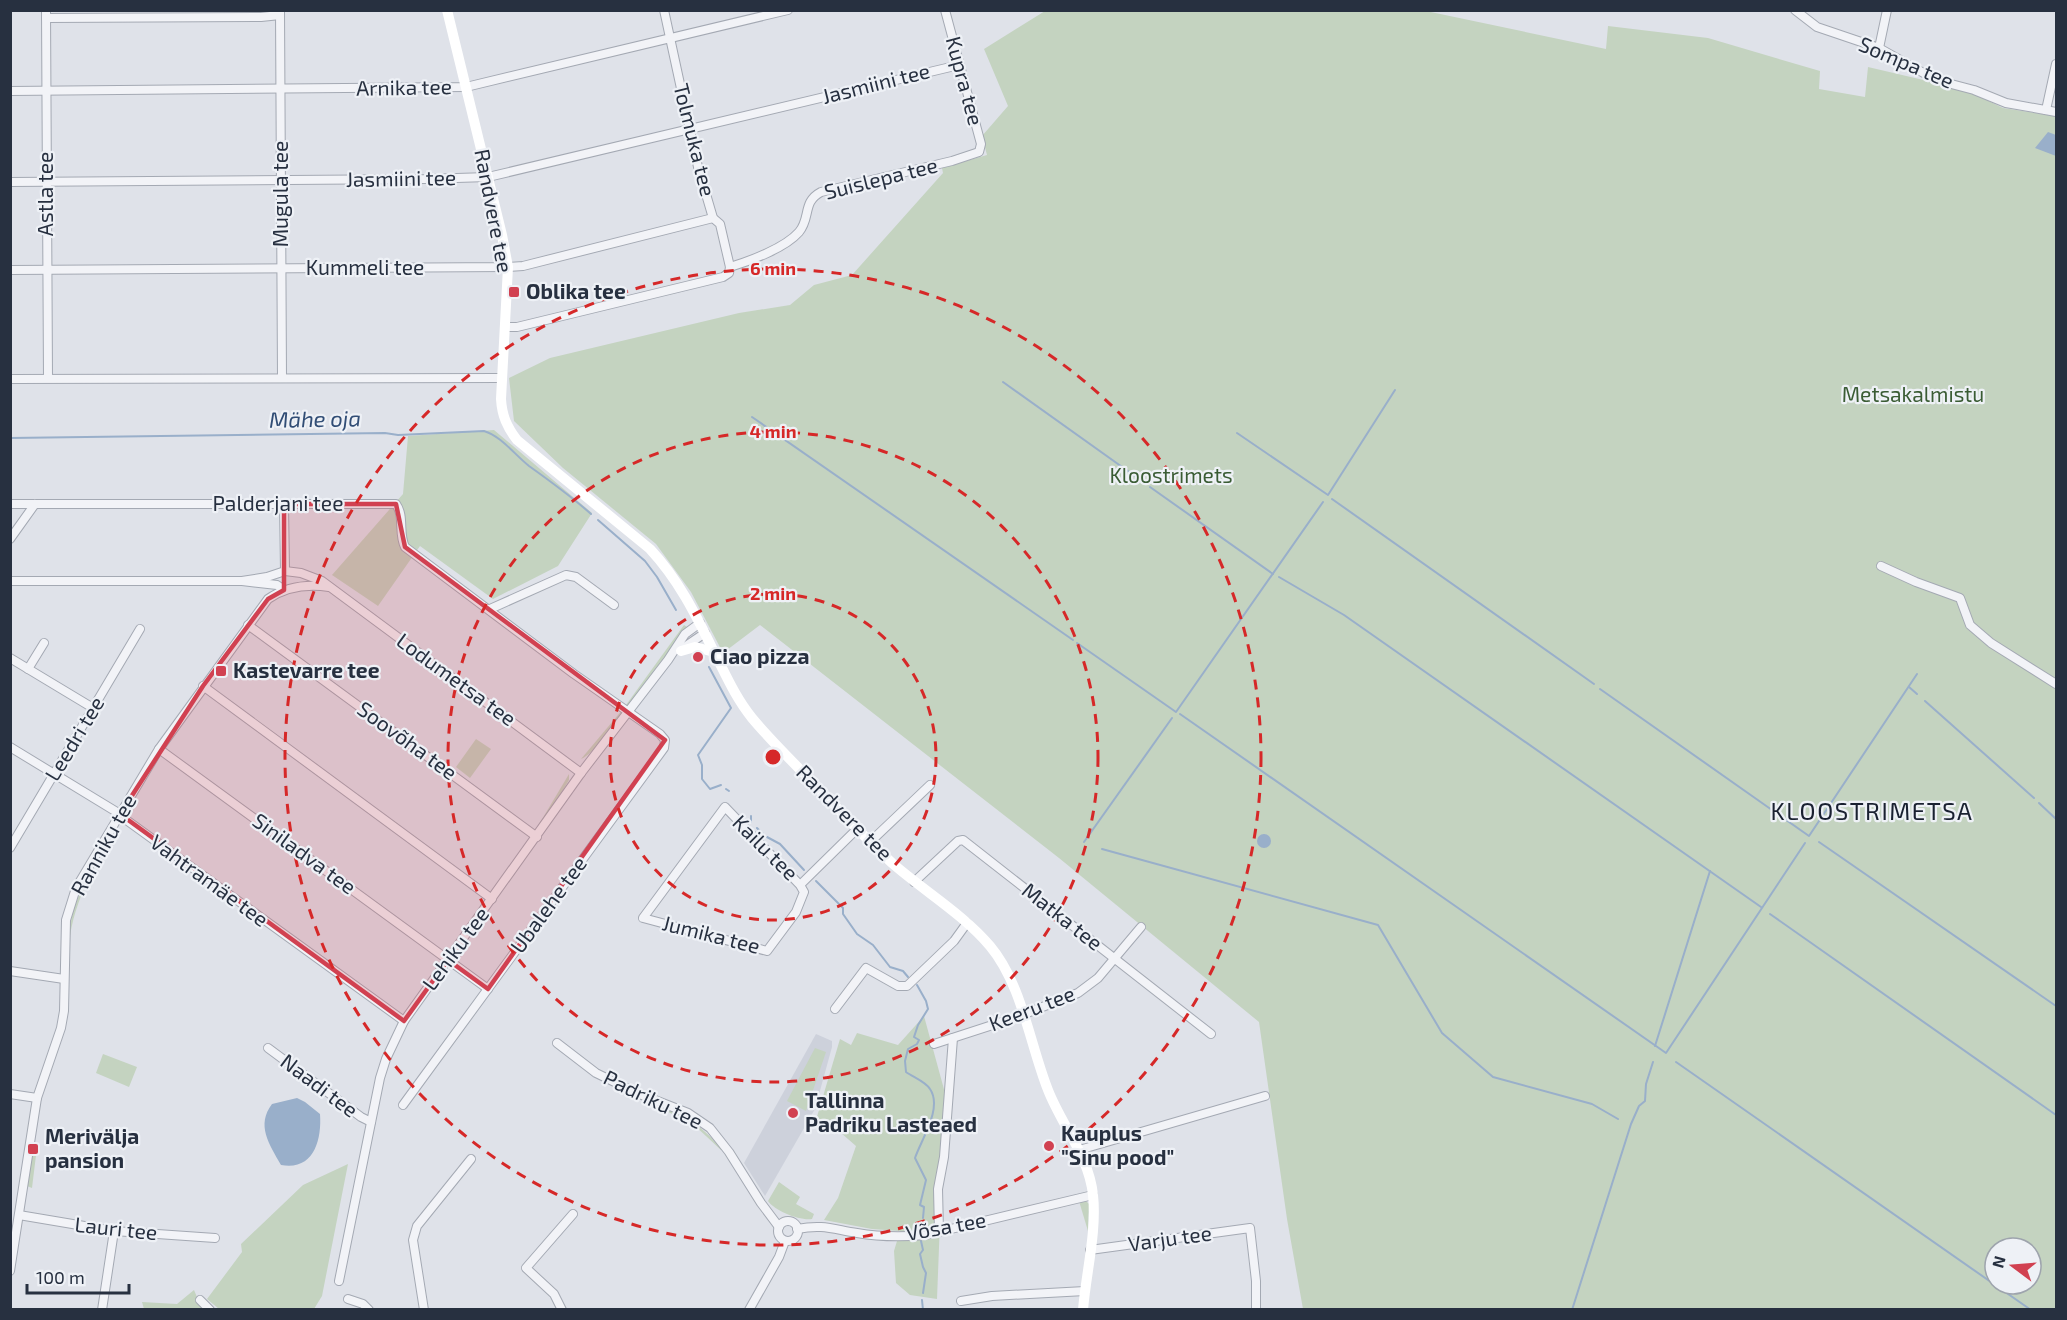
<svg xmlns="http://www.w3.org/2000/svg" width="2067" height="1320" font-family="'Exo 2',sans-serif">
	<rect width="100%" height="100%" fill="#dfe2e9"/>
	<polygon fill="#cdd1db" points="816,1034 832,1041 832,1047 815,1109 765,1196 744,1163"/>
	<g fill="#c4d3c0" fill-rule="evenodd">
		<polygon points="90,11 90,10 239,11 90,12"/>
		<path d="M1045 11H1426L1606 49 1608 26 1708 38 1820 71 1819 89 1865 97 1868 67 1966 90 2003 108 2056 116V1309H1303L1287 1219 1259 1022 1059 858 760 625 723 653 691 592 656 544 563 468 514 421 509 378 550 358 739 313 790 305 814 285 852 275 943 173 942 168 987 155 982 136 1008 106 984 49ZM1995 1248H2031V1284H1995Z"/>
		<polygon points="494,430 592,513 558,566 493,599 420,546 378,606 332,575 403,494 408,436"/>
		<polygon points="684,625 687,627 629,705 626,705"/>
		<path d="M623 709V713C614 724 593 755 581 759Z"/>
		<polygon points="476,739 491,749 470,778 456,767"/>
		<polygon points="569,774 569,780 548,815 535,831"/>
		<path d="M120 823C97 863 74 897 69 944 69 908 83 886 100 855 105 845 111 831 120 823Z"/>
		<polygon points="924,1016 945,1093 937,1299 910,1295 896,1283 894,1251 900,1231 872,1229 824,1220 838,1198 856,1146 825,1119 816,1120 840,1039 851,1045 857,1033 898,1045"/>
		<polygon points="815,1048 826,1052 806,1111 787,1101"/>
		<polygon points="103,1054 137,1067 129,1087 96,1073"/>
		<path d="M655 1104C684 1115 701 1125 721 1148V1150L692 1123 653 1105Z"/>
		<polygon points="35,1147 37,1147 32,1188 27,1186 31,1156 33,1156"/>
		<polygon points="348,1164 322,1296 314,1309 219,1309 207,1299 242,1252 241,1244 303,1185"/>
		<path d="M779 1182 800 1197 796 1204 814 1214 812 1219C800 1221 775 1211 768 1201Z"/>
		<polygon points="1079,1201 1086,1201 1089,1204 1088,1231"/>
		<polygon points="194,1290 202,1309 144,1309 142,1302 177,1304"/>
	</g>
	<g fill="#99afca">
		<polygon points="2048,132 2056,135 2056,156 2035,148"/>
		<circle cx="1264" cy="841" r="7"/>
		<path d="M297 1098 305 1102 320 1114C322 1141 313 1171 281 1165 269 1144 256 1125 272 1104Z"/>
	</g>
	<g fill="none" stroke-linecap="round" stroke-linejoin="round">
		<g stroke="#99afca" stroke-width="2">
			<polyline points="1003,382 1146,484"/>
			<polyline points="752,417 1073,640"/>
			<polyline points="1237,433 1328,495 1395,390"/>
			<path d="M10 438 385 433 398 435 484 431C501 436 515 455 529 466 550 481 572 497 591 514"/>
			<polyline points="1150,487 1273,574"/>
			<polyline points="1332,499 1594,684"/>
			<polyline points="598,520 645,561 657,577 676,610"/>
			<polyline points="1279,577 1344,615 1761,907"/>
			<polyline points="1077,643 1176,712 1323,502"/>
			<polyline points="709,667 731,708 698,755 702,765 702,779 710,789 721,785"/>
			<polyline points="1909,687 1917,694"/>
			<polyline points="1600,689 1809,836 1917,674"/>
			<polyline points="1925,701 2034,798"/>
			<polyline points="1180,714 1666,1053 1805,843"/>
			<polyline points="726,789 729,791"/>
			<polyline points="2039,803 2056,819"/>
			<polyline points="751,816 751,822"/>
			<polyline points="757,828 763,834"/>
			<polyline points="767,837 780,844 804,870"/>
			<polyline points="1084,842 1172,718"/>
			<polyline points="1819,842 2056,1006"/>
			<polyline points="1102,849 1378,925 1442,1033 1493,1077 1592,1104 1618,1119"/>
			<polyline points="816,881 843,908 843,914 857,934 873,945 890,967 903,971 908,977"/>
			<polyline points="1770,914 2056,1115"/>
			<path d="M917 985 926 1001 928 1009 918 1025 914 1037 919 1040 917 1044 908 1049 905 1061 906 1072C913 1077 926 1082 930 1089 943 1108 921 1140 915 1158L926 1180 920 1205 924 1207 923 1218"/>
			<polyline points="1655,1046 1710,871"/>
			<polyline points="1676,1062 2031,1310"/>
			<polyline points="920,1232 923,1223"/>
			<polyline points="921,1241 923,1250 920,1254 923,1267 926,1273 923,1293"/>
			<polyline points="922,1300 923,1310"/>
			<polyline points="1572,1310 1631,1124 1639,1106 1645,1101 1646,1084 1653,1062"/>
		</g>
		<g stroke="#a4a9b3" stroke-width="10">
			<g id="street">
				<polyline points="46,10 48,378"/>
				<polyline points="280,10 282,378"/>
				<polyline points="664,10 698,167 713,218 720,224 730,267"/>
				<polyline points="1795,10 1817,27 1879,48 1936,80 1974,90 2006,103 2056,112"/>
				<polyline points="46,18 261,17 280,15"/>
				<polyline points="1879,48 1887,10"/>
				<polyline points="10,91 466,87 788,10"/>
				<polyline points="2046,110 2056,64"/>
				<polyline points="10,182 425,179 488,177 959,65"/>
				<path d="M730 267C750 261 785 248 799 232 811 218 802 202 821 192L952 161 979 152 981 144 945 10"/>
				<polyline points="10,270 508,267 523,266 713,218"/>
				<polyline points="505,327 517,327 723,277 729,273 730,267"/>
				<polyline points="10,379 502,378"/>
				<path d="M10 504H396C405 517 398 533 405 547L574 674 660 734 665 740 664 748 403 1105"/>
				<polyline points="284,504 285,571"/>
				<polyline points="10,539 35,504"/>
				<polyline points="1881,566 1916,582 1960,598 1970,625 1991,643 2056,684"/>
				<polyline points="10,581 242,581 277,585 284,590"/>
				<polyline points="242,581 267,577 285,571 301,573 322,581 581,773"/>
				<polyline points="490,609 566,575 576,577 614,605"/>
				<polyline points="248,625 537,837"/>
				<polyline points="683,648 705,633"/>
				<polyline points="10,658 93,708"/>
				<polyline points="28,669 44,643"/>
				<polyline points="203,686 492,899"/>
				<polyline points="10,747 120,814 125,819 404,1021"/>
				<polyline points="159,749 488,989"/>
				<polyline points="870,842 930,785"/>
				<polyline points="10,848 140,629"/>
				<polyline points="914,882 958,841 963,840 1211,1034"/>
				<polyline points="800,885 804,892 796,912 767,951 643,918 725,807 800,885 857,829"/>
				<polyline points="10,971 64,979"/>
				<polyline points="835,1009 866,968 898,986 907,986 954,941 967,923"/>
				<polyline points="557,1043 596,1073 637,1093 688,1113 710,1128 729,1152 761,1203 779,1227"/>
				<polyline points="934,1044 1017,1017 1078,993 1098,978 1141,927"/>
				<polyline points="268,1048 361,1117 371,1122"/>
				<polyline points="10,1094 37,1098"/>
				<polyline points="1079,1150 1265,1096"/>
				<polyline points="19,1215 114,1231 215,1238"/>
				<circle cx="788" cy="1231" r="10"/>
				<path d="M797 1229C823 1224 832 1229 857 1233 880 1237 903 1237 926 1235L1093 1195"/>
				<polyline points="939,1231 938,1189 944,1157 953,1038"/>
				<polyline points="1090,1250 1250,1228 1256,1281 1256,1310"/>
				<path d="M10 1271 37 1098 61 1028 64 1011 66 920 76 888 159 749 268 599C287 586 308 584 329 587"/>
				<polyline points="339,1281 380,1078 386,1059 404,1021 581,773 668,660 685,634 700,623"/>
				<polyline points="348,1299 363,1304 369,1310"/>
				<polyline points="200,1300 210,1310"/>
				<polyline points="961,1301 992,1296 1085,1291"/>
				<polyline points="102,1310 114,1231"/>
				<polyline points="424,1310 413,1240 417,1226 471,1159"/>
				<polyline points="562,1310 554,1294 526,1268 573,1214"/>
				<polyline points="749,1310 779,1257 785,1241"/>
			</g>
		</g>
		<use href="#street" stroke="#f2f3f7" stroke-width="8"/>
		<g stroke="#fff" stroke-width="10">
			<path d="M447 10 502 235 508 267 501 399C502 416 507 427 517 440L650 549C678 579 695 613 713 650 725 673 735 697 752 718 772 742 796 765 818 788 842 813 866 839 892 863 924 891 963 914 990 946 1022 984 1030 1045 1048 1090 1062 1126 1089 1156 1093 1195 1097 1231 1086 1273 1083 1310"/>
			<polyline points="681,651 695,647 714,652"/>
		</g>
	</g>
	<path fill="#d14151" fill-opacity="0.2" stroke="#d14151" stroke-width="4.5" stroke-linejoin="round" d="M284 504H396L405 547 665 740 488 989 448 960 404 1021 120 814 203 686 268 599 284 590Z"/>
	<g fill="none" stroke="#d62828" stroke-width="3" stroke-dasharray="10 8">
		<circle cx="773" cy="757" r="163"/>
		<circle cx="773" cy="757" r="325"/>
		<circle cx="773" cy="757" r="488"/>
	</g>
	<g fill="#d14151" stroke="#eef1f6" stroke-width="2">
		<rect x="508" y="286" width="12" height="12" rx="3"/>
		<circle cx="698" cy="657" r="6"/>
		<rect x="215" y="665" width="12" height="12" rx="3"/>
		<circle cx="793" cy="1113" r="6"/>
		<circle cx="1049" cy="1146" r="6"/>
		<rect x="27" y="1143" width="12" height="12" rx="3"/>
	</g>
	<g text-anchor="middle" stroke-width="4.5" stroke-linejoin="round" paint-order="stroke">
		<g font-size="21" fill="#273040" stroke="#eef1f6">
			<text transform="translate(1906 63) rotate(23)" y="7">Sompa tee</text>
			<text transform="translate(964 81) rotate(75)" y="7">Kupra tee</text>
			<text transform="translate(876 84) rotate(-14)" y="7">Jasmiini tee</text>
			<text transform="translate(404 88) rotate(-1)" y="7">Arnika tee</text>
			<text transform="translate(694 140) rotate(76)" y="7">Tolmuka tee</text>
			<text transform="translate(401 179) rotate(-1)" y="7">Jasmiini tee</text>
			<text transform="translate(881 179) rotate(-14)" y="7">Suislepa tee</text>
			<text transform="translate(46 194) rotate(-90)" y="7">Astla tee</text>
			<text transform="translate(281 194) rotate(-90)" y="7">Mugula tee</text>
			<text transform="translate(493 211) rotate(79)" y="7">Randvere tee</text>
			<text x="365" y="275">Kummeli tee</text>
			<text x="278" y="511">Palderjani tee</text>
			<text transform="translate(456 680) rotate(36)" y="7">Lodumetsa tee</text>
			<text transform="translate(75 739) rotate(-59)" y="7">Leedri tee</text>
			<text transform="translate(407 741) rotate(36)" y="7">Soovõha tee</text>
			<text transform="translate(844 813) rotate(45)" y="7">Randvere tee</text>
			<text transform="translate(104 845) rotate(-61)" y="7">Ranniku tee</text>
			<text transform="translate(765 848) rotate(45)" y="7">Kailu tee</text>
			<text transform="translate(304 854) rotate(36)" y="7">Siniladva tee</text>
			<text transform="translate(209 881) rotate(36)" y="7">Vahtramäe tee</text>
			<text transform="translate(549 905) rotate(-54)" y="7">Ubalehe tee</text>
			<text transform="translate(1062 917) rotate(38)" y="7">Matka tee</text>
			<text transform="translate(711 935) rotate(14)" y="7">Jumika tee</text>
			<text transform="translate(456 949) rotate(-54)" y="7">Lehiku tee</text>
			<text transform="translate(1032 1009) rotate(-21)" y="7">Keeru tee</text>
			<text transform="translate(319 1086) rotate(37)" y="7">Naadi tee</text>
			<text transform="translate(653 1100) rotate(26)" y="7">Padriku tee</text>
			<text transform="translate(946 1227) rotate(-10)" y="7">Võsa tee</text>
			<text transform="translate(116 1229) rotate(6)" y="7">Lauri tee</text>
			<text transform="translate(1170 1239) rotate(-8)" y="7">Varju tee</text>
		</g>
		<g font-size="21" font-weight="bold" fill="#273040" stroke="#eef1f6" text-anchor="start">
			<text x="526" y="299">Oblika tee</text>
			<text x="710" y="664">Ciao pizza</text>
			<text x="233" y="678">Kastevarre tee</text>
			<text x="805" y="1108">Tallinna<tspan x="805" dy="24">Padriku Lasteaed</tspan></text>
			<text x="1061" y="1141">Kauplus<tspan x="1061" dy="24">"Sinu pood"</tspan></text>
			<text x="45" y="1144">Merivälja<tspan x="45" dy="24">pansion</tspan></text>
		</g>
		<g font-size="21" fill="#3a5c34" stroke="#eef1f6">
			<text x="1913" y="402">Metsakalmistu</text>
			<text x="1171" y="483">Kloostrimets</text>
		</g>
		<g font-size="22" font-style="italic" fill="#314d75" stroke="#eef1f6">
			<text transform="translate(315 419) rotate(-1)" y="8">Mähe oja</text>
		</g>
		<g font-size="24" letter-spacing="1.5" fill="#1a2131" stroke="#eef1f6">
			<text x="1872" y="820">KLOOSTRIMETSA</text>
		</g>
	</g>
	<circle cx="773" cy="757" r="9" fill="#d62828" stroke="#eef1f6" stroke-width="3"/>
	<g font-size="18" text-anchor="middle" font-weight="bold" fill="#d62828" stroke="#eef1f6" stroke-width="4.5" stroke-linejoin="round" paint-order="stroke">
		<text x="773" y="275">6 min</text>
		<text x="773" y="438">4 min</text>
		<text x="773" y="600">2 min</text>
	</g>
	<rect width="2067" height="1320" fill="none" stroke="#273040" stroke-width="24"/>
	<g transform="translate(2013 1266) rotate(286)"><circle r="28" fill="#eef1f6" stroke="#9ea4ad" stroke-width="1.5"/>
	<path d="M0-4.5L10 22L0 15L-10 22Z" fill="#d14151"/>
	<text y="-9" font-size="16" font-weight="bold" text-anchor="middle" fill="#273040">N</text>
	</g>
	<path d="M27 1284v9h102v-9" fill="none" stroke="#273040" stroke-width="3"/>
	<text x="36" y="1284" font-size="18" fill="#273040" stroke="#eef1f6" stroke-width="4.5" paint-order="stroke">100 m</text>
</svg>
